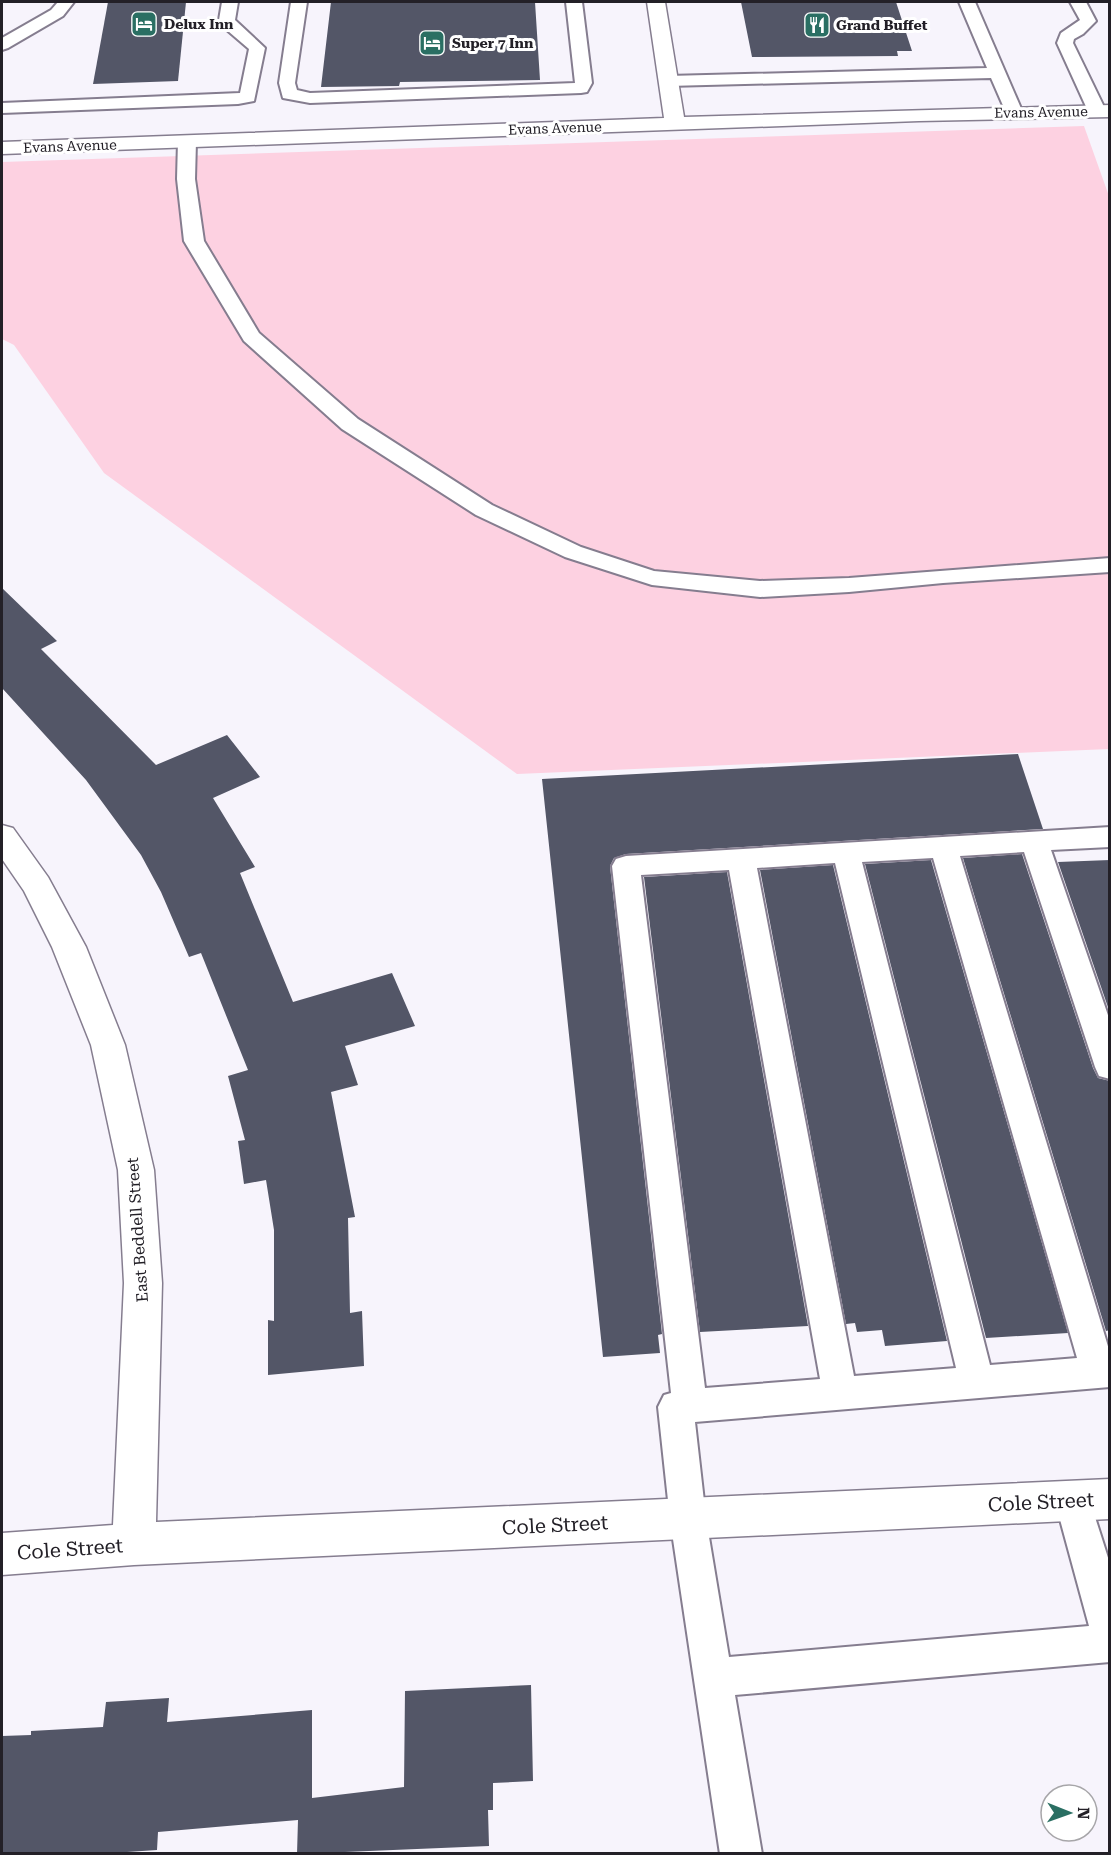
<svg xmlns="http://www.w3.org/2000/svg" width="1111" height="1855" font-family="'Roboto Serif',serif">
	<rect width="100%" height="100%" fill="#f7f4fc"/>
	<polygon fill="#fdd1e1" points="1084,126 1110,199 1109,749 517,774 104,473 14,345 2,339 2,162"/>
	<g fill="#535667">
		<polygon points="108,2 186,2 178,81 93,84"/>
		<polygon points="331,2 535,2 540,80 400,82 399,86 321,87"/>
		<polygon points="741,2 896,2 912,51 897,51 898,56 752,57"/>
		<polygon points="2,588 57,641 41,649 156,765 227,735 260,777 213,798 255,867 240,873 293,1002 392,973 415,1026 345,1046 358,1085 331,1092 355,1217 348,1218 350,1313 362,1311 364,1366 268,1375 268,1320 274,1321 274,1230 266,1180 244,1184 238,1141 245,1140 228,1076 248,1070 201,953 189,957 161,892 141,855 86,780 2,688"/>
		<polygon points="1018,754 1043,829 626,854 614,858 610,866 662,1334 658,1335 660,1353 603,1357 542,779"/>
		<polygon points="1022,854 1093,1068 1098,1078 1110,1081 1110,1330 1106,1331 963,858"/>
		<polygon points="931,860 1068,1333 986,1338 865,864"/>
		<polygon points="1110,860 1110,1013 1058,862"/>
		<polygon points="833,865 947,1341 885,1346 882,1330 857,1332 855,1323 846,1324 760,870"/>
		<polygon points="727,872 808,1326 700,1332 644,877"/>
		<polygon points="531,1685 533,1781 493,1783 493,1810 488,1810 489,1846 297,1854 298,1820 158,1832 157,1850 97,1854 2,1854 2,1736 31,1735 31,1731 103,1727 106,1702 169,1698 167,1722 312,1710 312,1798 404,1787 405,1691"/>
	</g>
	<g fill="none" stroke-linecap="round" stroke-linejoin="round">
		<g stroke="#857d8f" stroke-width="4">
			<g id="service">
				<polygon points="58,2 74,2 63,16 8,48 2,50 2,38 51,10"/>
				<polygon points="222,2 238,2 235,20 265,48 254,101 238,104 2,113 2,103 240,93 249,49 228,31 219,20"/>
				<polygon points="291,2 307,2 295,83 297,90 310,93 575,83 566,2 582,2 592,83 587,92 581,93 310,103 283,98 279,83"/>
				<polygon points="959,2 975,2 1023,113 1020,117 1008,117 991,78 668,86 660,81 668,76 987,68"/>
				<polygon points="1070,2 1086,2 1096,21 1083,34 1074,39 1073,43 1106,111 1103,115 1091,115 1088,111 1057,43 1061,33 1080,20"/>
				<polygon points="187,136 193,137 196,141 195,179 204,241 259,333 358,419 492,505 581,547 654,571 760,581 849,578 1110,558 1110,572 943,583 849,592 760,597 652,585 565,557 476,515 342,429 244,341 184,241 177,179 178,141 181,137"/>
				<path d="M1110 827V847L1051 850 1110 1021V1079L1099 1076 1095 1067 1024 852 960 856 1110 1353V1387L695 1422 706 1519 729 1657 1089 1626 1055 1501 1060 1489 1073 1483 1086 1489 1110 1564V1662L735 1695 762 1854H720L670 1519 658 1407 664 1395 671 1393 612 866 616 859 626 856ZM933 858 1077 1358 990 1365 862 862ZM835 863 956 1368 854 1376 757 868ZM729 870 820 1379 705 1388 641 875Z"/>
			</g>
		</g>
		<g stroke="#857d8f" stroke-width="3">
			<g id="minor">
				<polygon points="647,2 665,2 684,117 1110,105 1110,117 919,121 2,154 2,142 664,118"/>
				<polygon points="2,825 13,828 48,877 86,947 125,1045 154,1170 162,1283 156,1522 1110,1479 1110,1519 134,1565 2,1575 2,1533 113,1525 124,1283 118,1170 91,1045 52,947 24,891 2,859"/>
			</g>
		</g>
		<use href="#service" fill="#fff" fill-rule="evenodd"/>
		<use href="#minor" fill="#fff" fill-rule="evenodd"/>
	</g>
	<defs>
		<g id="hotel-square" transform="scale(1.35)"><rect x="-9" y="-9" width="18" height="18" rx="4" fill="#2a6f63" stroke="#fff"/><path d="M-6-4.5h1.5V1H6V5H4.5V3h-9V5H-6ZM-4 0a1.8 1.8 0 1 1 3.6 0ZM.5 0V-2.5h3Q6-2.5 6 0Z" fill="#fff"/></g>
		<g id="restaurant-square" transform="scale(1.35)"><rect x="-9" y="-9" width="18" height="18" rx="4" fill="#2a6f63" stroke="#fff"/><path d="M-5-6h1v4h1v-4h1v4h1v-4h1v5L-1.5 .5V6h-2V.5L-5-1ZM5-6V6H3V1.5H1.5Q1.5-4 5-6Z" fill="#fff"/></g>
	</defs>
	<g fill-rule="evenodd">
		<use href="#hotel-square" x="144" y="24"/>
		<use href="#restaurant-square" x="817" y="25"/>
		<use href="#hotel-square" x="432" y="43"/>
	</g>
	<g text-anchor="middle" stroke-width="6" stroke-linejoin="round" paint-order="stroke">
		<g font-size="14" font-weight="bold" fill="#232027" stroke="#fff" text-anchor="start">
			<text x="164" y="29">Delux Inn</text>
			<text x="836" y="30">Grand Buffet</text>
			<text x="452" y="48">Super 7 Inn</text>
		</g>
		<g font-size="14" fill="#232027" stroke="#fff">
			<text transform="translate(1041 112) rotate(-1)" y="5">Evans Avenue</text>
			<text transform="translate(555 128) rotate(-2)" y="5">Evans Avenue</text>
			<text transform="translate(70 146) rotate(-2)" y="5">Evans Avenue</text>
		</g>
		<g font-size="16" fill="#232027" stroke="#fff">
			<text transform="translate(137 1230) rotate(-94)" y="6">East Beddell Street</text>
		</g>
		<g font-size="20" fill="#232027" stroke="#fff">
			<text transform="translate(1041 1502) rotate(-3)" y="7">Cole Street</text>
			<text transform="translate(555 1525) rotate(-3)" y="7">Cole Street</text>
			<text transform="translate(70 1549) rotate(-4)" y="7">Cole Street</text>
		</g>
	</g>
	<rect width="1111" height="1855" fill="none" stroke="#232027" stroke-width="6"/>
	<g transform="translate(1069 1813) rotate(91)"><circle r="28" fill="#ffffff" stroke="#a7a6a9" stroke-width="1.5"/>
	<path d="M0-4.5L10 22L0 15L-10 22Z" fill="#2a6f63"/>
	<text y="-9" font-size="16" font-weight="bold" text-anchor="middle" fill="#232027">N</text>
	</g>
</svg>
